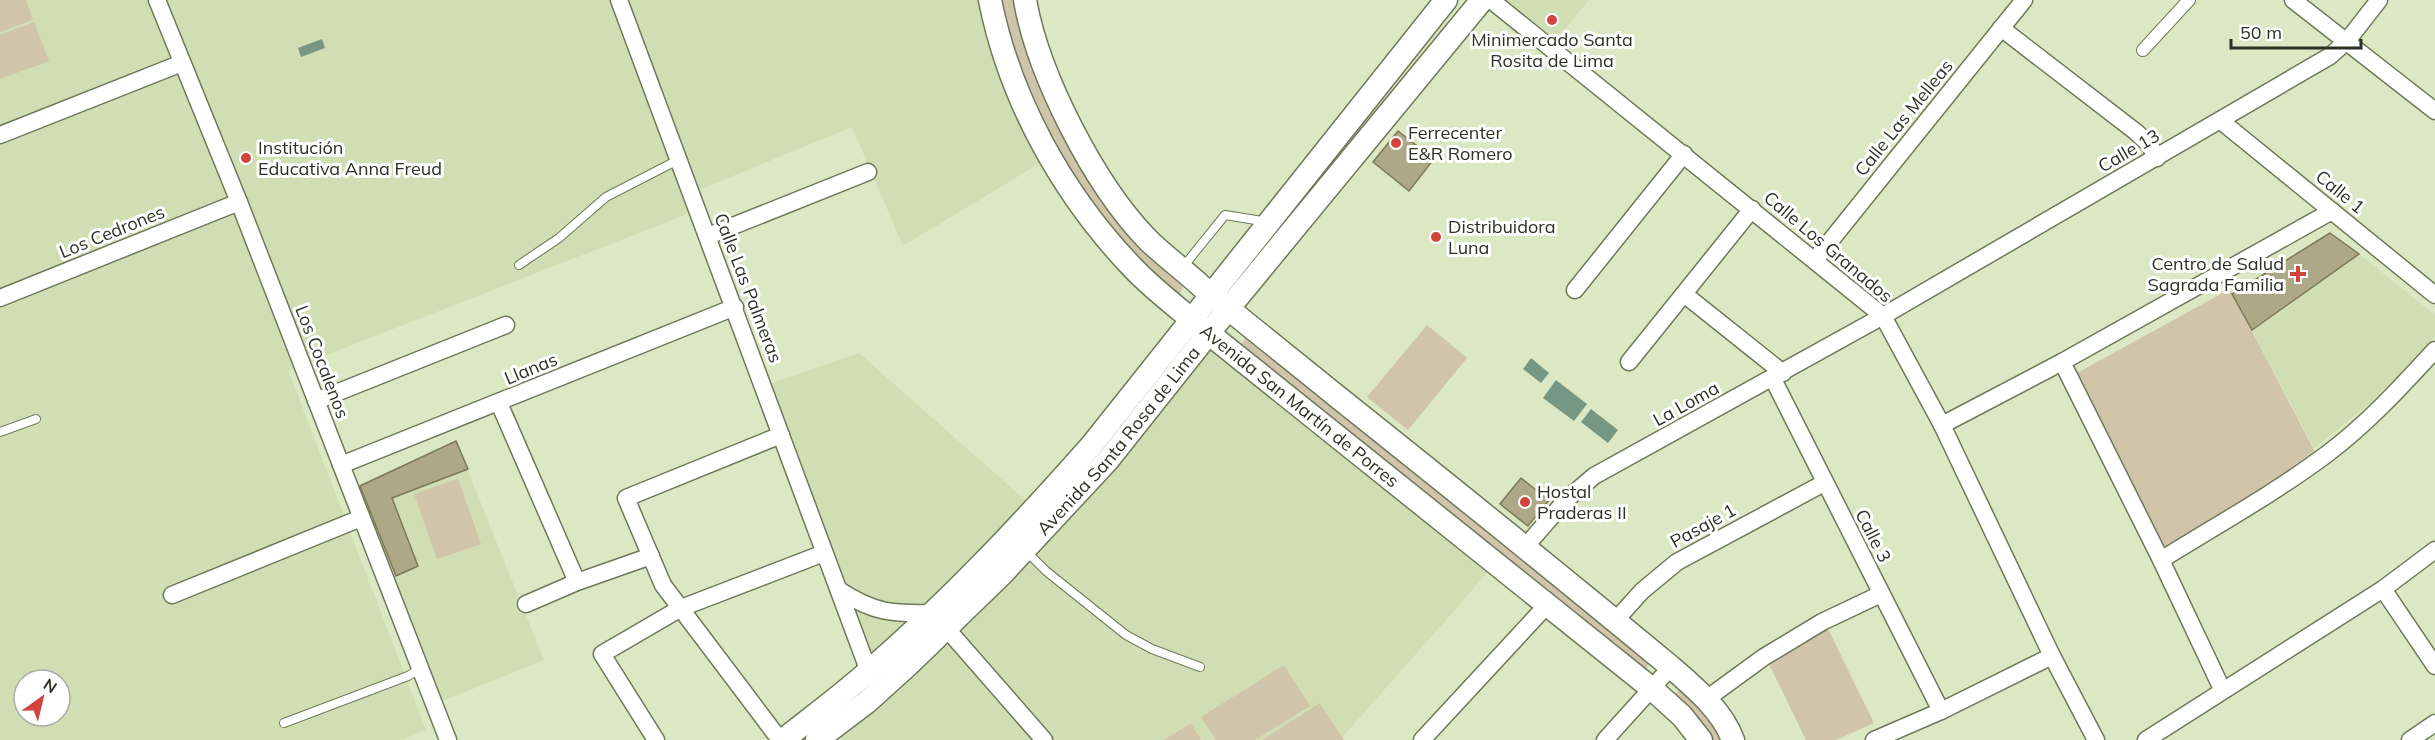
<svg xmlns="http://www.w3.org/2000/svg" width="2435" height="740" font-family="Mulish,sans-serif">
	<rect width="100%" height="100%" fill="#dce7c3"/>
	<g fill="#d1deb3" fill-rule="evenodd">
		<path d="M0 0H1008L1060 151 903 246 852 127 701 189 685 215 288 370 426 730 402 740H0ZM24 680H60V716H24Z"/>
		<polygon points="1505,0 1589,0 1556,40"/>
		<polygon points="2359,254 2435,315 2435,336 2373,401 2314,448 2252,330"/>
		<polygon points="1208,316 1504,554 1340,740 798,740 878,678 769,384 859,353 1043,516"/>
		<polygon points="456,441 544,660 443,701 391,579 358,490 362,483"/>
	</g>
	<g fill="#d0c4ab">
		<polygon points="0,0 26,0 33,20 0,32"/>
		<path d="M1001 0H1016C1038 70 1058 142 1104 201 1127 231 1157 257 1183 285L1181 292 1173 299 1123 250 1057 159 1020 75Z"/>
		<polygon points="1451,18 1455,22 1243,283 1236,279"/>
		<polygon points="34,22 49,61 0,79 0,35"/>
		<polygon points="2230,289 2315,452 2166,553 2077,373"/>
		<polygon points="1427,325 1467,358 1408,430 1367,397"/>
		<polygon points="1247,337 1650,663 1643,671 1237,350"/>
		<polygon points="458,479 481,544 437,559 414,494"/>
		<polygon points="1826,625 1874,723 1836,740 1806,740 1767,660"/>
		<polygon points="1284,665 1310,706 1255,740 1216,740 1201,717"/>
		<path d="M1682 690C1697 706 1713 720 1722 740H1710L1673 697 1676 692Z"/>
		<polygon points="1320,703 1344,740 1262,740"/>
		<polygon points="1191,723 1201,740 1164,740"/>
	</g>
	<g fill="#769784">
		<polygon points="322,39 325,48 301,57 298,48"/>
		<polygon points="1531,358 1549,373 1541,383 1523,369"/>
		<polygon points="1556,380 1587,404 1574,421 1543,398"/>
		<polygon points="1591,409 1618,430 1608,443 1581,422"/>
	</g>
	<g fill="#ada986" stroke="#7c7957" stroke-width="1.5">
		<polygon points="1398,131 1434,159 1409,191 1373,162"/>
		<polygon points="2330,233 2359,254 2252,330 2232,294"/>
		<polygon points="456,441 468,469 392,498 418,566 396,576 360,486"/>
		<polygon points="1521,478 1549,500 1528,526 1500,504"/>
	</g>
	<g fill="none" stroke-linecap="round" stroke-linejoin="round">
		<g stroke="#6f7959" stroke-width="10">
			<g id="service">
				<polyline points="519,265 559,238 606,197 678,160"/>
				<polyline points="1183,267 1225,215 1268,222"/>
				<polyline points="0,432 36,419"/>
				<polyline points="1025,550 1046,571 1126,635 1152,649 1200,667"/>
				<polyline points="284,723 408,676 420,669"/>
			</g>
		</g>
		<g stroke="#6f7959" stroke-width="14">
			<polyline id="pedestrian" points="2143,50 2189,0"/>
		</g>
		<g stroke="#6f7959" stroke-width="19">
			<g id="minor">
				<polyline points="157,0 239,202 448,740"/>
				<polyline points="619,0 869,672"/>
				<polyline points="1491,0 1883,316 1942,425 2052,656 2096,740"/>
				<polyline points="2293,0 2435,111"/>
				<polyline points="2001,28 2136,132 2149,144 2157,158"/>
				<polyline points="2221,121 2435,295"/>
				<polyline points="0,135 182,63"/>
				<polyline points="708,236 868,172"/>
				<polyline points="1815,260 2024,0"/>
				<polyline points="1575,290 1684,154"/>
				<polyline points="1684,294 1783,373"/>
				<polyline points="0,298 239,202"/>
				<polyline points="1629,362 1752,209"/>
				<polyline points="2062,362 2161,560 2222,689"/>
				<polyline points="1773,379 1941,711"/>
				<polyline points="316,401 506,325"/>
				<polyline points="499,403 577,582"/>
				<polyline points="1942,425 2062,362 2332,211"/>
				<polyline points="341,465 735,307"/>
				<polyline points="1525,547 1566,500 1594,476 1883,316 2330,56 2347,41 2379,0"/>
				<path d="M2161 560C2217 525 2275 493 2327 454 2367 424 2401 387 2435 350"/>
				<polyline points="2383,589 2435,666"/>
				<path d="M839 590C874 613 892 614 933 613L1044 740"/>
				<polyline points="172,595 361,518"/>
				<polyline points="526,604 577,582 651,556"/>
				<polyline points="1615,621 1642,591 1677,562 1824,483"/>
				<polyline points="1705,700 1764,657 1822,622 1881,594"/>
				<polyline points="656,740 602,654 681,608 824,553"/>
				<polyline points="780,740 663,585 626,498 781,435"/>
				<polyline points="1422,740 1547,605"/>
				<polyline points="1605,740 1671,667"/>
				<polyline points="1874,740 1941,711 2052,656"/>
				<polyline points="2146,740 2383,589 2435,550"/>
				<polyline points="2410,740 2435,723"/>
			</g>
		</g>
		<g stroke="#6f7959" stroke-width="25">
			<g id="secondary">
				<path id="s1" d="M990 0C1010 100 1063 195 1133 268 1151 287 1172 303 1192 320L1651 688 1682 716 1701 740"/>
				<path d="M1025 0C1038 75 1094 184 1147 239 1164 256 1184 270 1201 286 1245 323 1290 358 1334 394 1447 484 1560 575 1671 667 1694 687 1722 710 1733 740"/>
				<path d="M783 740C812 717 842 695 869 671 949 602 1021 525 1091 446L1446 0"/>
				<path id="s2" d="M817 740 867 702 909 664 1002 574 1108 460 1228 309 1482 0"/>
			</g>
		</g>
		<use href="#service" stroke="#fff" stroke-width="8"/>
		<use href="#pedestrian" stroke="#fff" stroke-width="12"/>
		<use href="#minor" stroke="#fff" stroke-width="16"/>
		<use href="#secondary" stroke="#fff" stroke-width="22"/>
	</g>
	<g fill="#d2443b" stroke="#fff" stroke-width="2">
		<circle cx="1552" cy="20" r="6"/>
		<circle cx="1396" cy="143" r="6"/>
		<circle cx="246" cy="158" r="6"/>
		<circle cx="1436" cy="237" r="6"/>
		<path d="M2295 265h6v6h6v6h-6v6h-6v-6h-6v-6h6z"/>
		<circle cx="1525" cy="502" r="6"/>
	</g>
	<g text-anchor="middle" stroke-width="6" stroke-linejoin="round" paint-order="stroke">
		<g font-size="18" fill="#2d3123" stroke="#fff" text-anchor="start">
			<text x="1552" y="46" text-anchor="middle">Minimercado Santa<tspan x="1552" dy="21">Rosita de Lima</tspan></text>
			<text x="1408" y="139">Ferrecenter<tspan x="1408" dy="21">E&amp;R Romero</tspan></text>
			<text x="258" y="154">Institución<tspan x="258" dy="21">Educativa Anna Freud</tspan></text>
			<text x="1448" y="233">Distribuidora<tspan x="1448" dy="21">Luna</tspan></text>
			<text x="2284" y="270" text-anchor="end">Centro de Salud<tspan x="2284" dy="21">Sagrada Familia</tspan></text>
			<text x="1537" y="498">Hostal<tspan x="1537" dy="21">Praderas II</tspan></text>
		</g>
		<g font-size="18" fill="#2d3123" stroke="#fff">
			<text transform="translate(1904 118) rotate(-51)" y="6">Calle Las Melleas</text>
			<text transform="translate(2129 151) rotate(-30)" y="6">Calle 13</text>
			<text transform="translate(2340 192) rotate(39)" y="6">Calle 1</text>
			<text transform="translate(112 232) rotate(-22)" y="6">Los Cedrones</text>
			<text transform="translate(1828 247) rotate(40)" y="6">Calle Los Granados</text>
			<text transform="translate(748 288) rotate(69)" y="6">Calle Las Palmeras</text>
			<text transform="translate(322 362) rotate(69)" y="6">Los Cocalenos</text>
			<text transform="translate(531 369) rotate(-22)" y="6">Llanas</text>
			<text transform="translate(1686 404) rotate(-29)" y="6">La Loma</text>
			<text dy="6" stroke="none"><textPath href="#s1" startOffset="524">Avenida San Martín de Porres</textPath></text>
			<text dy="6" stroke="none"><textPath href="#s2" startOffset="426">Avenida Santa Rosa de Lima</textPath></text>
			<text transform="translate(1703 526) rotate(-29)" y="6">Pasaje 1</text>
			<text transform="translate(1873 536) rotate(63)" y="6">Calle 3</text>
		</g>
	</g>
	<g transform="translate(42 698) rotate(34)"><circle r="28" fill="#ffffff" stroke="#abada7" stroke-width="1.5"/>
	<path d="M0-4.5L10 22L0 15L-10 22Z" fill="#d2443b"/>
	<text y="-9" font-size="16" font-weight="bold" text-anchor="middle" fill="#2d3123">N</text>
	</g>
	<path d="M2231 39v9h130v-9" fill="none" stroke="#2d3123" stroke-width="3"/>
	<text x="2240" y="39" font-size="18" fill="#2d3123" stroke="#ffffff" stroke-width="4.5" paint-order="stroke">50 m</text>
</svg>
